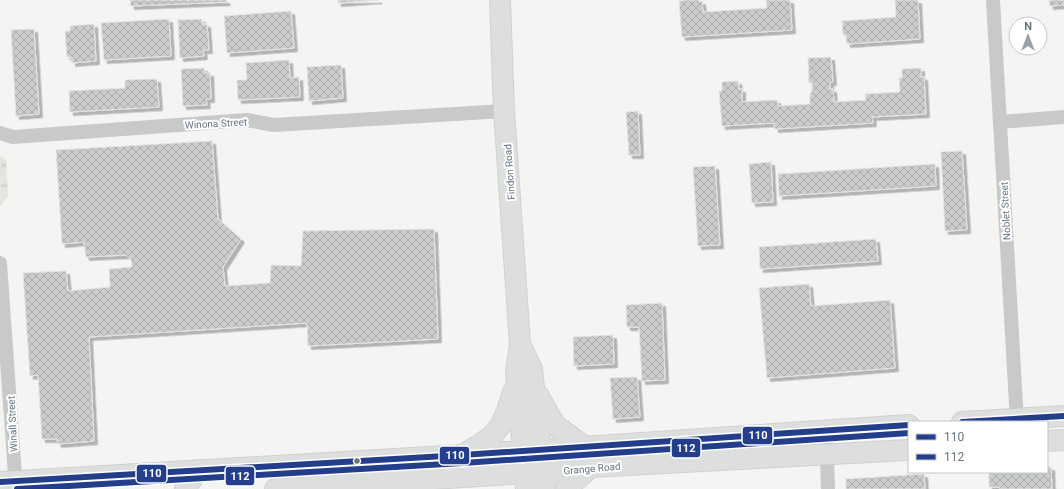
<svg xmlns="http://www.w3.org/2000/svg" width="1064" height="489" font-family="Roboto,sans-serif">
	<defs>
		<pattern id="park-tufts" width="24" height="20" patternUnits="userSpaceOnUse"><rect width="24" height="20" fill="#e2e6e0"/><path d="M3 7l-1-3M5 7V3M7 7l1-3M15 17l-1-3M17 17v-4M19 17l1-3" fill="none" stroke="#bbbfbb"/></pattern>
		<pattern id="building-cross-hatch" width="8" height="8" patternUnits="userSpaceOnUse"><rect width="8" height="8" fill="#cbcccc"/><path d="M0 0l8 8M0 8l8-8" fill="none" stroke="#a8aaab"/></pattern>
		<filter id="shadow"><feDropShadow dx="3.5" dy="3.5" stdDeviation="0" flood-color="#0004"/></filter>
	</defs>
	<rect width="100%" height="100%" fill="#f4f4f2"/>
	<polygon fill="url(#park-tufts)" points="0,156 6,160 8,196 0,207"/>
	<g fill="url(#building-cross-hatch)" stroke="#e3e3e2" filter="url(#shadow)">
		<polygon points="130,0 226,0 227,2 131,6"/>
		<polygon points="338,0 379,0 338,3"/>
		<polygon points="682,0 699,0 699,2 702,1 703,12 767,8 766,0 790,0 792,30 682,37 679,1 682,1"/>
		<polygon points="895,0 918,0 920,39 847,44 846,35 843,35 842,21 896,17"/>
		<polygon points="1049,0 1064,0 1064,5 1050,6"/>
		<polygon points="291,11 294,48 227,53 224,16"/>
		<polygon points="169,19 171,56 104,60 101,23"/>
		<polygon points="202,19 202,24 207,24 209,50 203,50 204,56 180,58 178,20"/>
		<polygon points="94,24 96,61 72,63 72,57 67,57 65,31 70,31 70,26"/>
		<polygon points="34,29 39,114 16,116 11,30"/>
		<polygon points="831,57 833,82 830,82 830,89 833,89 834,102 866,100 865,94 900,92 899,78 902,78 902,69 921,68 921,77 924,77 926,114 872,117 873,123 775,129 774,123 722,126 719,91 722,91 722,82 738,81 739,89 742,89 742,102 777,100 778,106 810,104 810,93 812,92 812,82 809,83 808,58"/>
		<polygon points="289,60 290,78 299,77 300,97 238,100 237,80 247,80 246,63"/>
		<polygon points="341,65 343,98 309,101 307,67"/>
		<polygon points="204,68 205,73 210,73 211,99 206,99 207,105 183,106 181,69"/>
		<polygon points="157,79 159,107 70,112 69,91 125,88 125,80"/>
		<polygon points="638,111 640,155 629,155 626,112"/>
		<polygon points="212,141 218,219 241,239 223,267 225,286 270,283 271,265 301,266 303,231 434,229 438,339 308,346 307,323 89,337 94,441 58,444 57,439 42,439 38,375 30,376 23,273 66,271 68,291 110,287 109,269 132,267 131,259 126,255 86,257 84,242 62,244 56,150"/>
		<polygon points="962,151 967,230 945,231 941,152"/>
		<polygon points="771,162 773,202 752,203 749,164"/>
		<polygon points="935,164 936,186 779,196 778,174"/>
		<polygon points="715,166 720,245 698,246 693,167"/>
		<polygon points="876,239 878,261 760,269 759,247"/>
		<polygon points="809,284 811,306 890,300 895,368 767,378 759,288"/>
		<polygon points="662,303 665,380 642,381 639,327 627,327 626,305"/>
		<polygon points="613,335 614,364 574,366 573,337"/>
		<polygon points="637,377 640,417 613,419 610,378"/>
		<polygon points="1047,467 1051,467 1052,489 1000,489 1000,487 989,487 989,472 1047,472"/>
		<polygon points="924,474 925,489 846,489 846,479"/>
	</g>
	<g fill="none" stroke-linecap="round" stroke-linejoin="round">
		<g stroke="#d0d1d2" stroke-width="22">
			<g id="secondary">
				<polyline points="500,0 504,111 520,344 516,372 526,489"/>
				<polyline points="520,344 532,369 545,489"/>
				<polyline points="538,395 555,425 584,446"/>
				<polyline points="962,422 1064,416"/>
				<polyline points="1047,441 1064,440"/>
				<path d="M464 454C475 447 490 440 498 429 506 418 509 403 514 390"/>
				<polyline points="0,482 462,455 909,425"/>
				<polyline points="185,489 198,470"/>
				<polyline points="275,489 543,472 591,467 909,450"/>
				<polyline points="566,489 591,467"/>
			</g>
		</g>
		<g stroke="#c8caca" stroke-width="14">
			<polyline points="993,0 1017,422"/>
			<polyline points="1000,122 1064,117"/>
			<polyline points="0,133 13,137 247,120 274,125 504,111"/>
			<polyline points="0,263 16,489"/>
			<polyline points="826,430 828,489"/>
		</g>
		<use href="#secondary" stroke="#dddede" stroke-width="20"/>
		<g stroke="#fff" stroke-width="9">
			<g id="bus-1">
				<polyline points="962,422 1064,416"/>
				<polyline points="0,482 462,455 909,425"/>
			</g>
		</g>
		<g stroke="#fff" stroke-width="9">
			<polyline id="bus-2" points="17,489 463,463 909,433"/>
		</g>
		<use href="#bus-1" stroke="#243e8c" stroke-width="6"/>
		<use href="#bus-2" stroke="#243e8c" stroke-width="6"/>
	</g>
	<circle fill="#657581" stroke="#fff" stroke-width="1.5" cx="357" cy="461" r="3.5"/>
	<g text-anchor="middle" stroke-width="4" stroke-linejoin="round" paint-order="stroke">
		<g font-size="10" fill="#657581" stroke="#fff">
			<text transform="translate(216 123) rotate(-3)" y="4">Winona Street</text>
			<text transform="translate(509 172) rotate(-94)" y="4">Findon Road</text>
			<text transform="translate(1005 211) rotate(-93)" y="4">Noblet Street</text>
			<text transform="translate(12 424) rotate(-93)" y="4">Winall Street</text>
			<text transform="translate(592 468) rotate(-5)" y="4">Grange Road</text>
		</g>
	</g>
	<g stroke="#fff" stroke-width="1.5">
		<rect x="742" y="426" width="31" height="19" rx="4" fill="#243e8c"/>
		<rect x="671" y="438" width="30" height="20" rx="4" fill="#243e8c"/>
		<rect x="439" y="446" width="31" height="19" rx="4" fill="#243e8c"/>
		<rect x="136" y="464" width="31" height="19" rx="4" fill="#243e8c"/>
		<rect x="225" y="466" width="30" height="20" rx="4" fill="#243e8c"/>
	</g>
	<g font-size="11" text-anchor="middle" font-weight="bold" fill="#fff">
		<text x="758" y="439">110</text>
		<text x="686" y="452">112</text>
		<text x="455" y="459">110</text>
		<text x="152" y="477">110</text>
		<text x="240" y="480">112</text>
	</g>
	<rect x="908" y="421" width="140" height="52" fill="#ffffff" stroke="#c1c8cd"/>
	<rect x="916" y="434" width="20" height="6" fill="#243e8c" stroke="#c1c8cd"/>
	<text x="944" y="441" font-size="12" fill="#657581">110</text>
	<rect x="916" y="454" width="20" height="6" fill="#243e8c" stroke="#c1c8cd"/>
	<text x="944" y="461" font-size="12" fill="#657581">112</text>
	<g transform="translate(1028 36)"><circle r="19" fill="#ffffff" stroke="#c1c8cd"/>
	<path d="M0-3L7 15L0 10L-7 15Z" fill="#97a1a9"/>
	<text y="-6" font-size="11" font-weight="bold" text-anchor="middle" fill="#657581">N</text>
	</g>
</svg>
